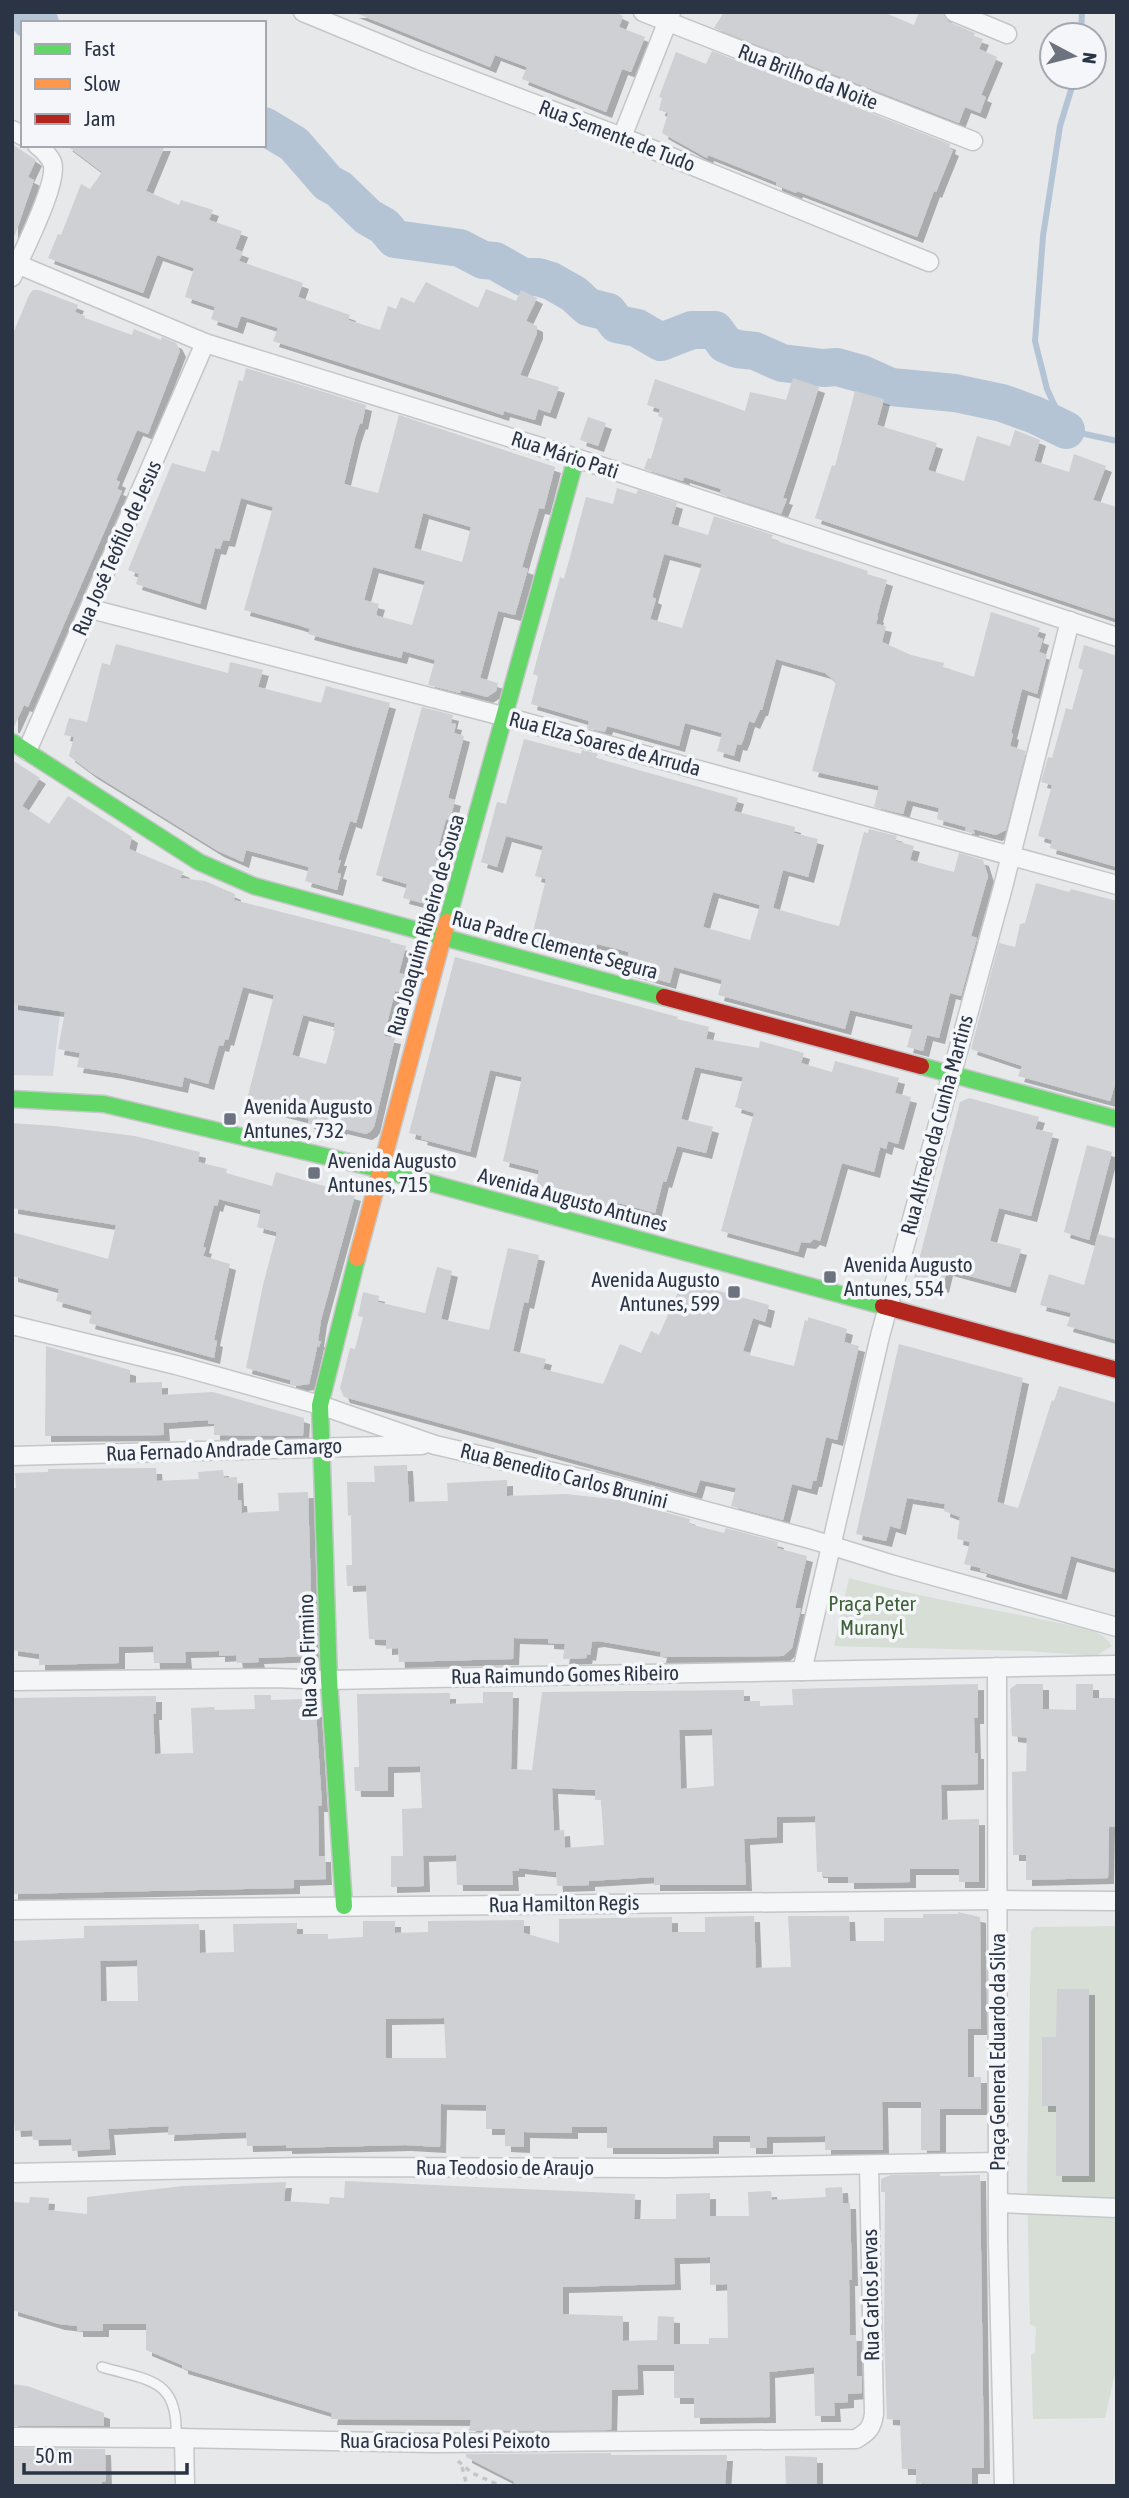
<svg xmlns="http://www.w3.org/2000/svg" width="1129" height="2498" font-family="'Asap Condensed',sans-serif">
	<defs>
		<filter id="shadow"><feDropShadow dx="6" dy="6" stdDeviation="0" flood-color="#0004"/></filter>
	</defs>
	<rect width="100%" height="100%" fill="#e6e8ea"/>
	<polygon fill="#d4d7dd" points="12,883 71,916 53,1076 12,1075"/>
	<g fill="#d6ded6">
		<path d="M849 1578C926 1599 1005 1611 1083 1628 1095 1632 1105 1634 1112 1646L1096 1656 1029 1651 834 1646Z"/>
		<polygon points="1117,1926 1117,2364 1105,2418 1033,2419 1031,2355 1035,2352 1036,2327 1030,2324 1027,2181 1031,1931 1034,1927"/>
	</g>
	<g fill="none" stroke-linecap="round" stroke-linejoin="round">
		<g stroke="#b4c4d5" stroke-width="6">
			<polyline points="1081,35 1082,12"/>
			<polyline points="1075,77 1060,126 1043,236 1035,341 1047,389 1066,430 1117,441"/>
		</g>
		<g stroke="#b4c4d5" stroke-width="38">
			<polyline points="24,12 30,20 40,23"/>
			<polyline points="264,126 294,144 328,183 339,189 368,217 384,226 395,239 460,248 483,260 495,261 523,277 538,277 551,281 574,294 588,307 608,312 617,324 637,328 661,342 692,330 715,330 725,344 737,349 755,351 782,363 823,368 837,367 862,374 891,387 955,393 1002,403 1035,415 1066,430"/>
		</g>
	</g>
	<g fill="#ced0d3" fill-rule="evenodd" filter="url(#shadow)">
		<polygon points="353,12 614,12 623,16 619,27 645,37 631,72 622,69 606,112 522,79 527,67 495,55 490,67"/>
		<polygon points="724,12 883,12 914,25 919,12 943,12 949,22 975,33 974,36 983,39 979,49 997,57 981,95 986,97 980,113 965,107 959,123 714,28"/>
		<polygon points="712,51 950,144 949,148 953,150 936,192 934,191 917,237 797,191 796,193 776,185 776,182 708,155 707,158 662,133 668,113 659,110 662,98 659,97 676,52 706,64"/>
		<polygon points="12,144 36,160 28,177 34,180 15,235 12,235"/>
		<polygon points="66,145 165,145 146,191 179,205 181,200 213,210 209,220 242,231 235,249 243,252 239,261 303,283 298,297 350,315 348,320 380,330 388,306 396,309 401,297 414,303 426,282 478,308 486,289 516,301 521,290 537,298 526,321 537,326 537,333 520,375 559,387 550,413 538,409 535,420 504,411 503,415 273,341 278,328 241,316 237,328 211,319 215,307 185,297 194,268 157,255 143,293 48,258 58,234 61,235 81,184 90,189 102,172"/>
		<polygon points="33,290 39,290 78,305 75,312 85,316 85,318 132,335 134,329 161,340 162,337 176,343 180,351 148,434 137,430 116,480 120,482 117,489 122,491 28,707 24,705 14,727 12,727 12,336 29,295"/>
		<path d="M246 368 366 405 362 424 360 423 355 438 344 484 378 493 399 415 555 467 544 509 539 508 522 567 528 569 515 615 498 611 480 678 498 683 496 691 487 697 461 690 460 693 428 685 435 660 403 651 401 658 352 646 308 634 310 629 298 625 244 610 273 507 241 498 229 541 223 540 220 549 215 548 200 604 136 584 139 574 128 570 172 463 205 472 212 450 219 452 239 380 243 381ZM423 513 471 527 462 562 414 548ZM373 567 425 581 412 625 378 616 376 614 379 604 364 600Z"/>
		<polygon points="793,378 819,387 783,498 787,499 781,514 720,494 721,489 684,477 683,481 644,469 648,458 651,459 663,418 658,416 660,409 647,405 655,379 745,411 750,392 786,400"/>
		<polygon points="855,391 884,399 877,425 937,443 928,470 964,481 977,436 1010,446 1015,430 1040,440 1034,461 1069,472 1074,454 1106,466 1093,500 1117,507 1117,619 815,518 832,465 835,466"/>
		<polygon points="588,417 606,423 598,446 580,440"/>
		<path d="M617 488 636 494 638 490 677 503 671 524 708 535 714 516 773 535 771 539 868 571 867 574 887 580 877 616 878 617 876 624 886 626 882 642 911 655 944 663 943 667 974 677 991 612 1040 628 1037 637 1043 639 1039 652 1047 655 1037 694 1022 689 1011 733 1013 734 1010 746 1026 751 1006 830 996 835 973 829 975 834 965 831 966 827 937 819 939 808 907 800 903 814 874 807 879 786 812 771 836 682 825 673 776 659 762 710H760L754 723 749 721 744 738 741 745 737 744 734 756 717 751 722 733 685 723 679 746 607 726 605 732 587 728 589 721 531 704 538 676 533 674 540 648 560 577 564 579 586 497 613 504ZM664 554 702 564 682 628 650 619 656 599 652 597Z"/>
		<polygon points="116,644 228,673 230,662 263,670 258,687 321,703 326,686 390,703 356,823 350,821 338,860 341,860 337,873 341,874 337,890 305,881 309,867 246,850 243,862 218,851 92,773 69,756 74,737 64,735 69,718 87,722 102,663 110,665"/>
		<polygon points="1084,645 1117,656 1117,867 1050,848 1052,840 1038,836 1052,785 1041,782 1048,757 1052,758 1066,708 1072,710 1083,670 1078,668"/>
		<polygon points="422,707 453,715 451,723 456,724 454,733 464,736 448,798 455,800 450,820 446,819 435,859 442,861 430,905 403,898 407,884 376,875"/>
		<path d="M524 739 581 754 582 750 598 754 596 758 738 798 734 811 795 827 794 833 818 839 808 877 783 870 773 908 822 922 839 926 864 832 868 833 869 829 897 836 895 841 914 846 910 860 938 868 954 872 959 853 983 860 988 876 971 936 977 938 961 996 950 993 939 1038 927 1035 923 1051 907 1047 913 1025 850 1010 845 1029 718 995 722 980 674 967 670 983 624 970 629 952 597 944 592 961 530 944 546 879 535 876 543 846 506 836 497 867 481 862 497 802 506 804ZM713 892 760 905 750 940 703 927Z"/>
		<path d="M12 760 40 778 22 806 49 824 68 796 132 837 129 849 184 872 180 878 205 881 235 894 234 900 391 940 390 942 406 946 399 973 406 975 401 992 395 991 384 1036 395 1038 374 1127 371 1131 366 1134 341 1128 340 1131 308 1123 309 1119 246 1103 274 995 243 987 228 1040 225 1039 223 1046 219 1045 208 1084 184 1077 182 1087 117 1073 77 1067 80 1053 58 1049 65 1012 12 1004ZM303 1015 335 1023 333 1031H335L326 1064 292 1055Z"/>
		<polygon points="1036,883 1069,892 1071,889 1117,901 1117,1078 1110,1101 1018,1076 1022,1066 971,1049 999,943 1015,947 1020,924 1025,923"/>
		<polygon points="455,957 678,1017 677,1019 709,1027 706,1039 759,1048 760,1041 804,1053 801,1063 832,1072 835,1061 899,1078 895,1093 911,1097 898,1144 888,1141 886,1149 880,1147 874,1172 842,1163 820,1241 814,1239 810,1243 801,1242 798,1252 721,1231 754,1113 735,1107 743,1077 695,1067 681,1119 713,1127 706,1153 677,1146 666,1182 663,1181 655,1213 615,1202 614,1206 594,1202 536,1185 539,1170 503,1161 522,1077 490,1070 470,1152 421,1139 422,1136 409,1133"/>
		<polygon points="969,1098 1039,1117 1035,1129 1053,1133 1031,1216 999,1208 990,1241 1021,1249 1010,1287 947,1270 943,1287 914,1279 960,1102"/>
		<polygon points="12,1123 54,1126 135,1136 200,1152 198,1162 227,1169 226,1173 272,1186 276,1172 355,1195 321,1320 318,1341 321,1341 319,1347 318,1343 309,1384 294,1386 290,1385 290,1380 246,1368 263,1285 277,1232 257,1227 261,1210 219,1199 217,1206 214,1205 203,1247 206,1248 203,1256 230,1264 214,1340 217,1341 214,1358 89,1323 92,1311 56,1301 59,1289 12,1276 12,1232 108,1259 116,1225 12,1208"/>
		<polygon points="1087,1145 1112,1152 1089,1240 1064,1232"/>
		<polygon points="1098,1234 1117,1239 1117,1340 1067,1326 1071,1313 1040,1305 1049,1274 1084,1285"/>
		<polygon points="508,1248 539,1255 528,1303 524,1302 513,1351 546,1359 543,1369 603,1384 620,1344 641,1353 651,1331 659,1335 683,1281 769,1305 765,1322 753,1318 743,1351 750,1353 749,1355 794,1366 805,1320 808,1321 808,1317 847,1329 844,1342 859,1346 837,1440 826,1437 816,1481 813,1481 811,1489 792,1484 783,1520 731,1506 736,1488 700,1480 696,1493 344,1397 340,1388 350,1348 355,1349 363,1317 358,1316 363,1292 379,1296 378,1302 425,1313 437,1267 452,1271 441,1319 489,1330"/>
		<polygon points="899,1344 1023,1378 997,1502 1018,1508 1052,1400 1054,1401 1059,1386 1117,1403 1117,1569 1071,1556 1061,1594 980,1571 981,1568 964,1564 970,1542 957,1539 960,1517 944,1511 945,1504 907,1498 900,1529 890,1526 886,1541 856,1534"/>
		<polygon points="46,1346 130,1370 130,1383 162,1382 162,1395 213,1392 304,1418 303,1436 214,1435 214,1424 208,1424 208,1420 163,1423 164,1435 45,1436"/>
		<polygon points="407,1465 409,1502 448,1501 447,1483 507,1480 507,1496 566,1494 620,1500 690,1519 689,1524 724,1533 726,1528 778,1542 777,1548 807,1556 795,1608 801,1608 792,1648 783,1656 660,1657 661,1652 598,1641 592,1642 590,1655 587,1654 586,1658 563,1659 565,1644 548,1643 548,1639 514,1638 513,1659 399,1662 398,1648 386,1649 386,1640 369,1639 366,1585 347,1586 346,1565 352,1565 351,1515 348,1516 347,1482 375,1482 374,1466"/>
		<polygon points="156,1468 157,1481 199,1479 198,1472 223,1470 224,1478 237,1477 238,1500 241,1500 242,1513 279,1511 278,1493 308,1492 313,1656 258,1658 259,1662 237,1663 236,1655 219,1656 219,1651 185,1652 186,1663 154,1663 153,1646 119,1647 119,1663 39,1665 39,1654 12,1650 12,1488 16,1488 15,1473 48,1472 48,1469"/>
		<path d="M978 1684V1718H974L975 1753H978V1784L941 1785 942 1820 979 1819V1882H959V1869H910V1882L848 1883V1877H822V1872H817L815 1816 777 1817V1837L744 1839 746 1885H654V1877L589 1881V1885L557 1886 556 1872 519 1868V1871H512L513 1885H457L456 1855 423 1856 424 1886 391 1887V1856H403L402 1809 422 1808 420 1766 388 1767V1791H355L354 1767H359L357 1694 450 1693V1704L483 1703V1692H513L511 1769 532 1770 542 1692 744 1690V1701H760V1706L793 1705 792 1689ZM712 1729 714 1786 681 1789 679 1730ZM552 1788 595 1790V1800H601L604 1845 565 1848 564 1830 554 1831Z"/>
		<polygon points="1017,1684 1043,1684 1043,1709 1076,1710 1076,1684 1093,1684 1093,1698 1117,1698 1117,1827 1109,1827 1108,1878 1026,1880 1026,1855 1013,1855 1012,1772 1026,1771 1027,1738 1012,1736 1010,1689"/>
		<polygon points="254,1695 271,1695 271,1700 304,1699 304,1711 316,1711 322,1806 318,1806 319,1856 325,1856 326,1879 294,1880 294,1888 12,1894 12,1698 156,1696 156,1714 153,1714 155,1754 193,1753 191,1708 214,1707 215,1710 255,1709"/>
		<path d="M958 1912 980 1917 981 2029H968V2077H981V2109H940V2151L921 2150V2102H882L883 2150H825V2136L767 2137V2148H750V2136H713V2148H607V2127H572V2133L524 2132V2147L505 2146V2129H486V2105L441 2104 440 2147 405 2145 286 2148V2145L247 2146 246 2132 168 2135 169 2126 108 2129 110 2149 72 2151 71 2139 33 2140 32 2130 15 2131 12 2099V1941L84 1938V1926L199 1924 200 1953 234 1952 233 1924 297 1923V1934H328V1939L363 1937V1921H395V1933L428 1932V1921L524 1920V1933L559 1943V1919L672 1917V1932H705V1917L754 1916 756 1968 791 1967 788 1916H849L850 1941H884V1918H923V1914H958ZM137 1960 138 2001H101L100 1961ZM444 2018 446 2058H386V2019Z"/>
		<polygon points="1057,1989 1089,1989 1089,2176 1056,2176 1056,2106 1042,2106 1042,2037 1056,2037"/>
		<polygon points="940,2174 940,2176 980,2175 984,2468 972,2468 972,2486 924,2486 924,2483 916,2484 916,2469 902,2469 900,2420 887,2419 884,2336 885,2192 881,2192 881,2179 891,2175"/>
		<path d="M345 2181 635 2194 634 2219H676V2194L710 2193V2216H749L748 2192 771 2191 772 2200 826 2197 825 2188 842 2187 843 2203H850L852 2280H849L850 2335H856L857 2376H862V2393L848 2394V2402L834 2403 835 2416H815L814 2367 769 2372 770 2417 694 2418V2398H674V2365H637L638 2389 612 2390 611 2430 469 2431 471 2420 331 2419 332 2413 182 2368V2365L146 2350V2324H103V2331H77V2326L59 2324 12 2310V2202L29 2203 30 2197 49 2198 48 2210 87 2214V2197L183 2186 286 2182 284 2201 329 2204 330 2197 344 2198ZM710 2257V2285L727 2284 728 2338H709V2344H674V2317L658 2316 657 2340 623 2341V2316L563 2314V2287L675 2284 674 2258Z"/>
		<polygon points="12,2384 27,2386 104,2413 104,2426 12,2426"/>
		<polygon points="12,2448 105,2449 106,2481 102,2482 102,2486 12,2486"/>
		<polygon points="611,2453 611,2455 727,2455 725,2486 516,2486 513,2481 466,2457 466,2454"/>
		<polygon points="785,2456 817,2457 817,2486 786,2486"/>
	</g>
	<g fill="none" stroke-linecap="round" stroke-linejoin="round">
		<g stroke="#c4c6c8" stroke-width="12">
			<path id="lane" d="M102 2367C149 2381 179 2378 176 2438"/>
		</g>
		<g stroke="#c4c6c8" stroke-width="21">
			<g id="street">
				<polyline points="303,12 419,60 622,137 929,262"/>
				<polyline points="643,12 973,141"/>
				<polyline points="954,12 1007,34"/>
				<polyline points="12,130 23,136"/>
				<polyline points="622,137 671,13"/>
				<polyline points="17,264 205,343 576,458 1117,637"/>
				<path d="M12 277C21 255 60 181 52 162 49 156 42 149 37 145"/>
				<polyline points="91,609 506,717 1117,885"/>
				<polyline points="27,751 205,343"/>
				<polyline points="12,1325 176,1365 320,1405 435,1445 601,1483 810,1539 894,1565 1117,1627"/>
				<polyline points="12,1456 422,1445"/>
				<polyline points="997,1667 998,2241 1004,2486"/>
				<polyline points="802,1671 880,1336 1003,887 1070,621"/>
				<polyline points="12,1681 274,1678 329,1680 1117,1665"/>
				<polyline points="12,1910 998,1900 1117,1901"/>
				<polyline points="12,2173 305,2167 667,2168 998,2162"/>
				<polyline points="998,2203 1117,2208"/>
				<path d="M12 2437 176 2438 435 2443 856 2439C868 2432 872 2428 874 2414L869 2166"/>
				<polyline points="184,2438 185,2486"/>
			</g>
		</g>
		<g stroke="#c4c6c8" stroke-width="19">
			<g id="fast">
				<polyline points="12,742 199,862 254,886 664,997"/>
				<polyline points="447,922 576,458"/>
				<polyline points="921,1066 1117,1119"/>
				<polyline points="12,1099 104,1104 379,1169 883,1306"/>
				<polyline points="344,1906 329,1680 320,1405 357,1258"/>
			</g>
		</g>
		<g stroke="#c4c6c8" stroke-width="19">
			<polyline id="slow" points="357,1258 447,922"/>
		</g>
		<g stroke="#c4c6c8" stroke-width="19">
			<g id="jam">
				<polyline points="664,997 921,1066"/>
				<polyline points="883,1306 1117,1370"/>
			</g>
		</g>
		<g stroke="#c5c6ca" stroke-width="3.5" stroke-dasharray="5 5" stroke-linecap="butt">
			<polyline points="458,2461 472,2473 501,2486"/>
			<polyline points="462,2467 467,2486"/>
		</g>
		<use href="#lane" stroke="#f5f6f7" stroke-width="9"/>
		<use href="#street" stroke="#f5f6f7" stroke-width="18"/>
		<use href="#fast" stroke="#63d668" stroke-width="16"/>
		<use href="#slow" stroke="#ff974d" stroke-width="16"/>
		<use href="#jam" stroke="#b3261e" stroke-width="16"/>
	</g>
	<g fill="#6c737f" stroke="#f4f6f9" stroke-width="2.5">
		<rect x="223" y="1112" width="14" height="14" rx="3.5"/>
		<rect x="307" y="1166" width="14" height="14" rx="3.5"/>
		<rect x="823" y="1270" width="14" height="14" rx="3.5"/>
		<rect x="727" y="1285" width="14" height="14" rx="3.5"/>
	</g>
	<g text-anchor="middle" stroke-width="7" stroke-linejoin="round" paint-order="stroke">
		<g font-size="21" fill="#2b3445" stroke="#f4f6f9">
			<text transform="translate(808 77) rotate(21)" y="7">Rua Brilho da Noite</text>
			<text transform="translate(617 136) rotate(21)" y="7">Rua Semente de Tudo</text>
			<text transform="translate(565 455) rotate(18)" y="7">Rua Mário Pati</text>
			<text transform="translate(117 548) rotate(-66)" y="7">Rua José Teófilo de Jesus</text>
			<text transform="translate(605 744) rotate(15)" y="7">Rua Elza Soares de Arruda</text>
			<text transform="translate(426 925) rotate(-74)" y="7">Rua Joaquim Ribeiro de Sousa</text>
			<text transform="translate(555 945) rotate(15)" y="7">Rua Padre Clemente Segura</text>
			<text transform="translate(937 1125) rotate(-75)" y="7">Rua Alfredo da Cunha Martins</text>
			<text transform="translate(573 1200) rotate(15)" y="7">Avenida Augusto Antunes</text>
			<text transform="translate(224 1450) rotate(-2)" y="7">Rua Fernado Andrade Camargo</text>
			<text transform="translate(564 1476) rotate(14)" y="7">Rua Benedito Carlos Brunini</text>
			<text transform="translate(308 1656) rotate(-92)" y="7">Rua São Firmino</text>
			<text transform="translate(565 1675) rotate(-1)" y="7">Rua Raimundo Gomes Ribeiro</text>
			<text transform="translate(564 1904) rotate(-1)" y="7">Rua Hamilton Regis</text>
			<text transform="translate(998 2052) rotate(-90)" y="7">Praça General Eduardo da Silva</text>
			<text x="505" y="2175">Rua Teodosio de Araujo</text>
			<text transform="translate(871 2295) rotate(-91)" y="7">Rua Carlos Jervas</text>
			<text x="445" y="2448">Rua Graciosa Polesi Peixoto</text>
		</g>
		<g font-size="21" fill="#2b3445" stroke="#f4f6f9" text-anchor="start">
			<text x="244" y="1114">Avenida Augusto<tspan x="244" dy="24">Antunes, 732</tspan></text>
			<text x="328" y="1168">Avenida Augusto<tspan x="328" dy="24">Antunes, 715</tspan></text>
			<text x="844" y="1272">Avenida Augusto<tspan x="844" dy="24">Antunes, 554</tspan></text>
			<text x="720" y="1287" text-anchor="end">Avenida Augusto<tspan x="720" dy="24">Antunes, 599</tspan></text>
		</g>
		<g font-size="21" fill="#3f6138" stroke="#f4f6f9">
			<text x="872" y="1611">Praça Peter<tspan x="872" dy="24">Muranyl</tspan></text>
		</g>
	</g>
	<rect width="1129" height="2498" fill="none" stroke="#2b3445" stroke-width="28"/>
	<rect x="21" y="21" width="245" height="126" fill="#f4f6f9" stroke="#a4a8b1" stroke-width="2"/>
	<rect x="35" y="44" width="35" height="10" fill="#63d668" stroke="#a4a8b1" stroke-width="2"/>
	<text x="84" y="56" font-size="21" fill="#2b3445">Fast</text>
	<rect x="35" y="79" width="35" height="10" fill="#ff974d" stroke="#a4a8b1" stroke-width="2"/>
	<text x="84" y="91" font-size="21" fill="#2b3445">Slow</text>
	<rect x="35" y="114" width="35" height="10" fill="#b3261e" stroke="#a4a8b1" stroke-width="2"/>
	<text x="84" y="126" font-size="21" fill="#2b3445">Jam</text>
	<g transform="translate(1073 56) rotate(97)"><circle r="33" fill="#f4f6f9" stroke="#a4a8b1" stroke-width="2"/>
	<path d="M0-5L12 26L0 18L-12 26Z" fill="#6c737f"/>
	<text y="-10" font-size="19" font-weight="bold" text-anchor="middle" fill="#2b3445">N</text>
	</g>
	<path d="M24 2463v10h163v-10" fill="none" stroke="#2b3445" stroke-width="3.5"/>
	<text x="35" y="2463" font-size="21" fill="#2b3445" stroke="#f4f6f9" stroke-width="5" paint-order="stroke">50 m</text>
</svg>
